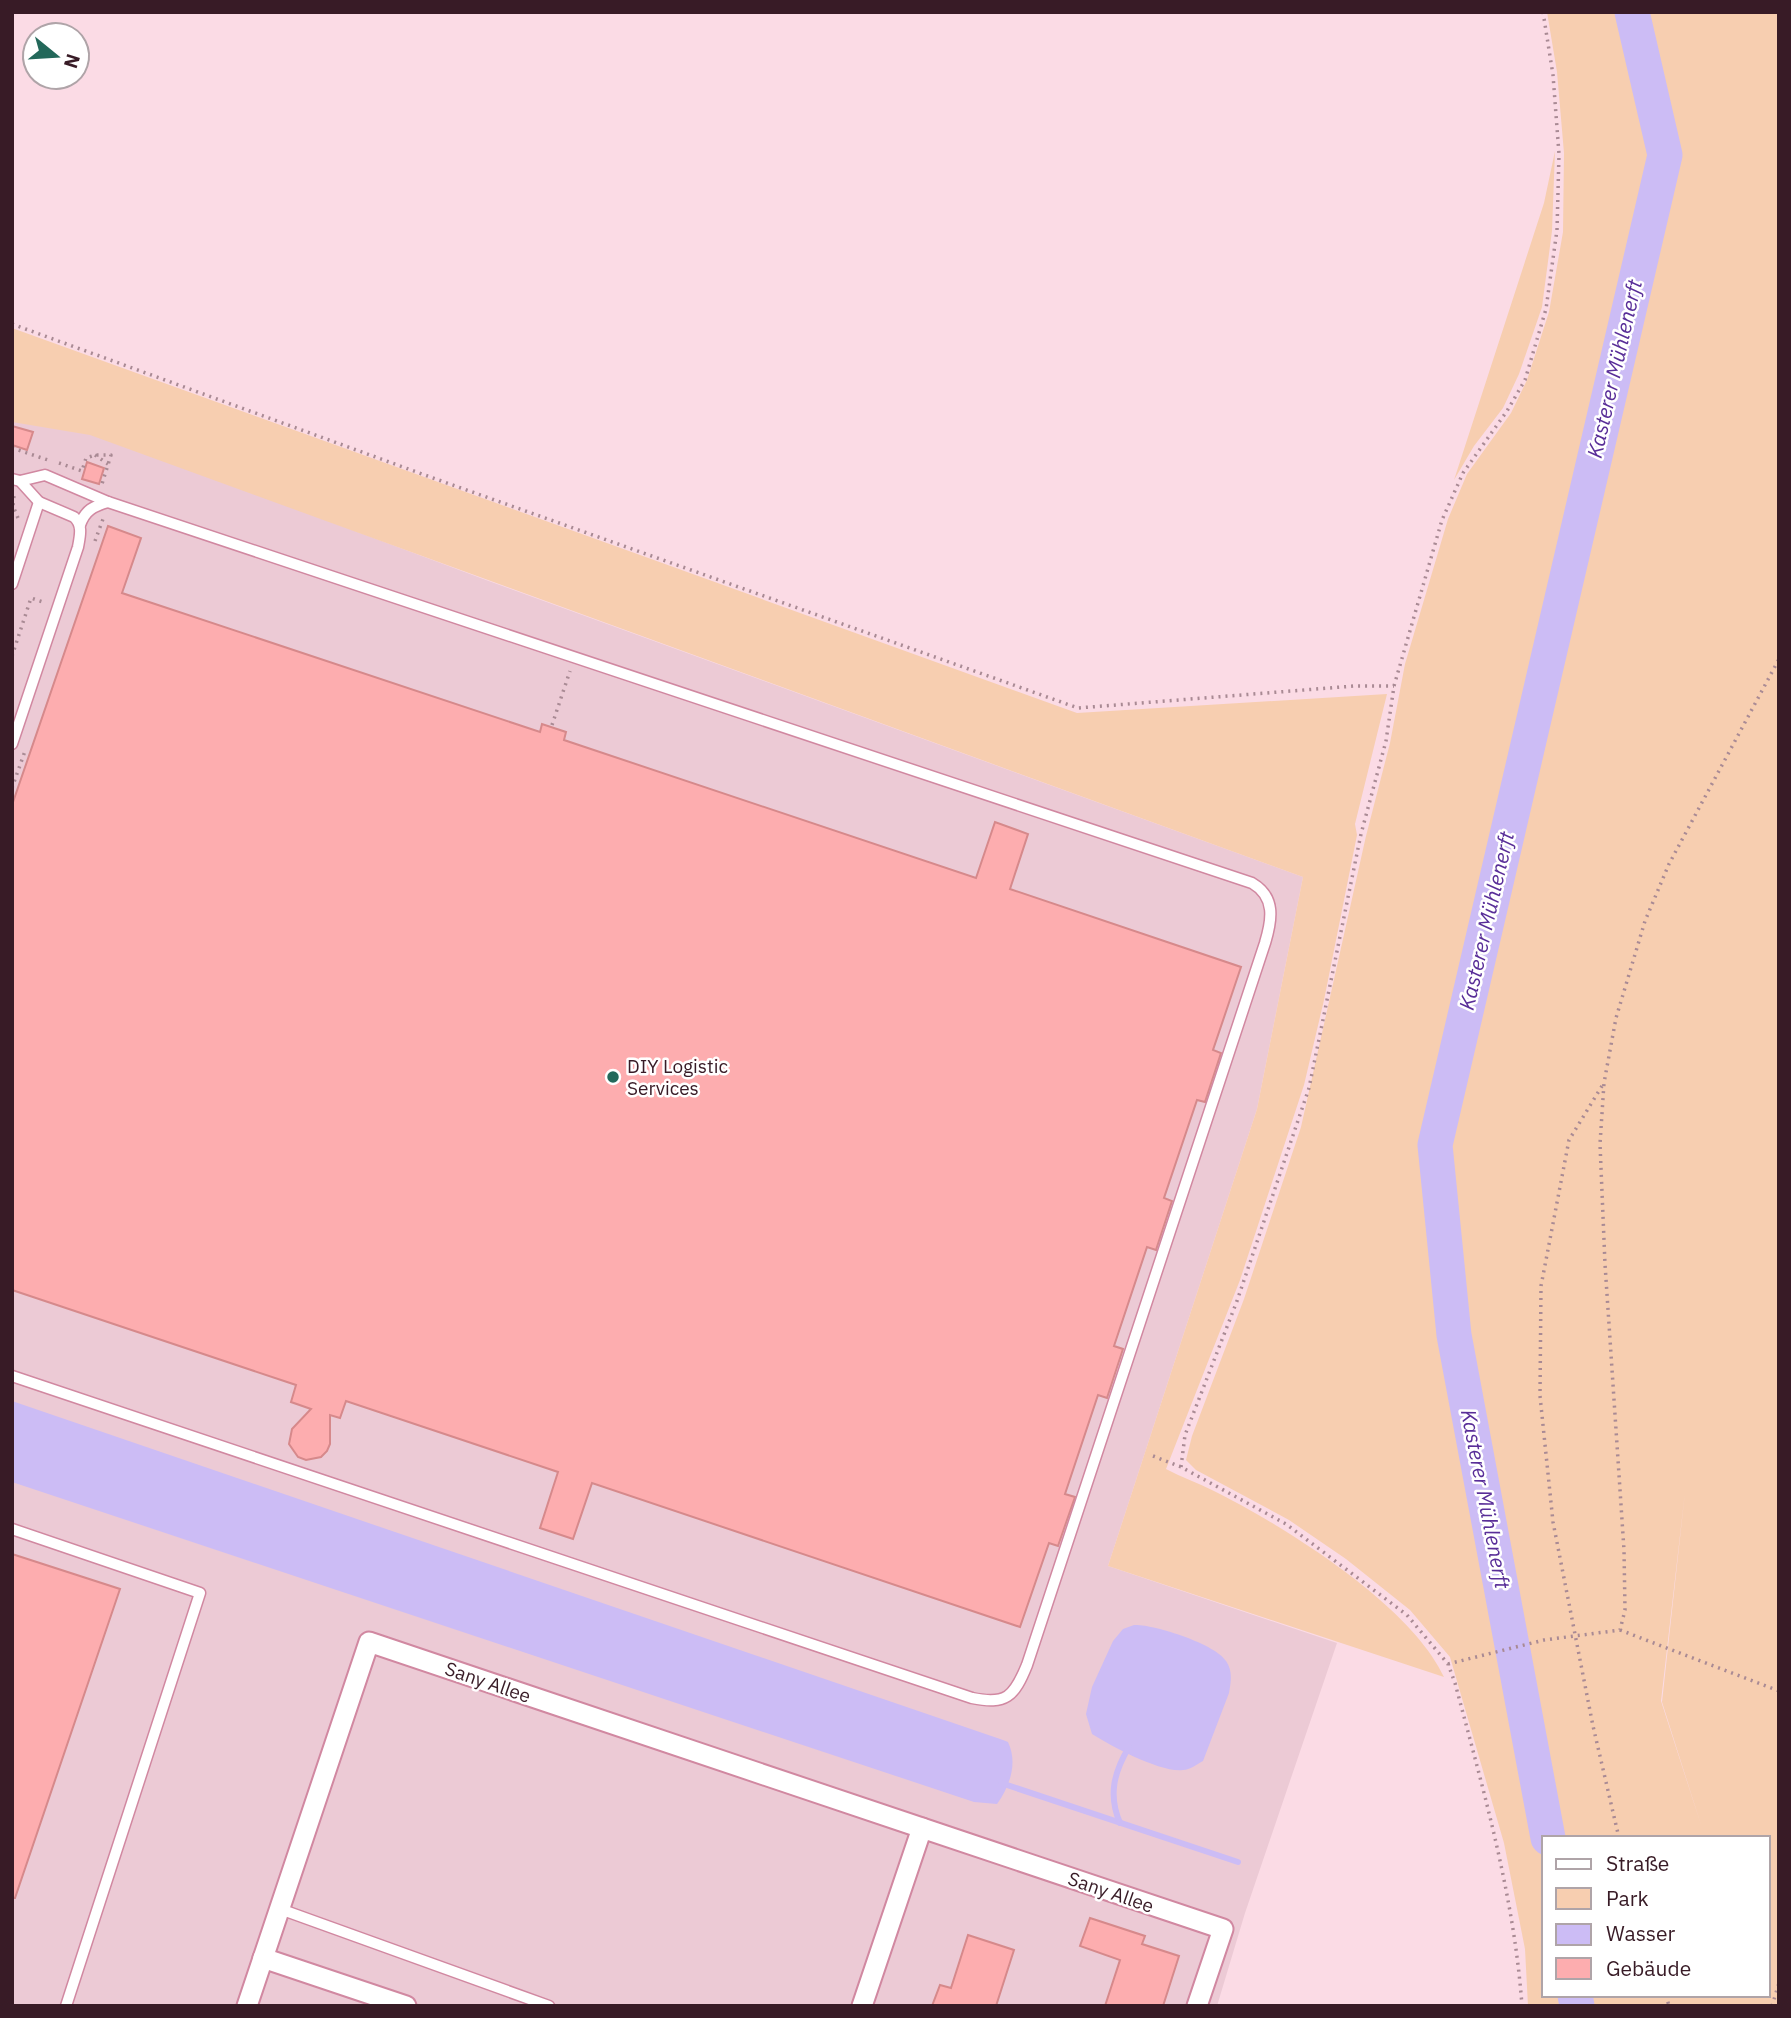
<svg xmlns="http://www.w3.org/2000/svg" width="1791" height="2018" font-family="'IBM Plex Sans',sans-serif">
	<rect width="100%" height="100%" fill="#fbdbe5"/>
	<polygon fill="#eccad5" points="12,410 85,430 486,580 1303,877 1257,1109 1108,1566 1337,1643 1245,1913 1217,2006 12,2006"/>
	<g fill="#f7ceb0" fill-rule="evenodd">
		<polygon points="1547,12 1630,12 1661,156 1431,1146 1448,1335 1501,1664 1544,1856 1544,1995 1572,1995 1574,2006 1528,2006 1525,1949 1504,1843 1450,1657 1410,1610 1346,1559 1289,1520 1196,1470 1186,1460 1192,1436 1244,1299 1301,1127 1366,836 1390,743 1405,664 1448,519 1467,474 1511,413 1527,380 1549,312 1563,232 1564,153 1557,72"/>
		<path d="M1635 12H1779V2006H1581L1579 1995H1768V1838H1552L1461 1335 1441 1146 1668 155ZM1685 1492 1662 1702 1702 1828 1661 1701Z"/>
		<polygon points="1555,151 1552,231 1542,307 1519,374 1503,408 1474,446 1454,480 1544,203"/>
		<path d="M12 328 1077 713 1387 694 1355 824 1357 835 1324 1000 1304 1085 1240 1280 1166 1469C1181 1477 1198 1483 1214 1491 1284 1526 1411 1605 1444 1677L1108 1566 1257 1109 1303 877 90 435 12 422Z"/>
	</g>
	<g fill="#ccbcf5">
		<path d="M12 1401 1003 1740 1008 1742C1018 1763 1010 1786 997 1804L974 1802 12 1482Z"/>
		<path d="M1134 1625C1153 1624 1216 1644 1226 1661 1233 1671 1231 1682 1229 1693L1203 1761C1197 1764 1190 1770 1183 1770 1161 1773 1111 1746 1092 1734L1086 1714 1092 1687 1113 1641 1123 1629Z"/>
	</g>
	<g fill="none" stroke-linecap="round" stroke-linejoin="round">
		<g stroke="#ccbcf5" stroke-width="6">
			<polyline points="1001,1783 1238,1862"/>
			<path d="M1120 1823C1108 1795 1114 1772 1129 1747"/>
		</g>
		<g stroke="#ccbcf5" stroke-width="35">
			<polyline points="1548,1838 1454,1335 1435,1145 1665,155 1632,12"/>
			<polyline points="1575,1995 1577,2006"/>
		</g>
	</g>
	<g fill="#fdadaf" stroke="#d6898b" stroke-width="2">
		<polygon points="12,426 33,432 27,450 12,445"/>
		<polygon points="87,462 104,468 99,484 82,479"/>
		<polygon points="108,526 141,538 122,593 540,732 542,724 566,732 564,740 976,878 995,822 1028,834 1010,889 1241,967 1213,1050 1221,1053 1205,1102 1197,1100 1164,1198 1172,1201 1156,1250 1147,1247 1114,1346 1123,1349 1107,1398 1098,1395 1065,1494 1075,1497 1058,1546 1049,1543 1020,1627 592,1483 573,1539 540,1528 558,1472 346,1401 340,1418 330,1415 330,1444 327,1451 321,1457 306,1460 298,1457 289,1444 292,1429 311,1409 291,1402 296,1385 12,1290 12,805"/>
		<polygon points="12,1554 120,1589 15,1898 12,1898"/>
		<polygon points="1090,1918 1145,1936 1142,1944 1179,1956 1163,2006 1105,2006 1120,1960 1080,1946"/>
		<polygon points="968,1935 1014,1950 996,2006 932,2006 940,1985 951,1988"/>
	</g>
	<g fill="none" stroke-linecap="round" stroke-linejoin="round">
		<g stroke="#d188a1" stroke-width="13">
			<g id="lane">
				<path d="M12 479 20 481 39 502 74 517C83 525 80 536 78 547L12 744"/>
				<path d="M80 525C85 510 94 506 108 502"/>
				<polyline points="12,584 39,502"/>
				<path d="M12 1376 972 1698C1006 1705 1014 1697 1027 1665L1265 943C1272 920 1276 897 1252 883L108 502 45 475 20 481"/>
				<polyline points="12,1529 200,1593 66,2006"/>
				<polyline points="280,1909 549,2006"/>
			</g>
		</g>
		<g stroke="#d188a1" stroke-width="23">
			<g id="street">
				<polyline points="263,1958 406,2006"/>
				<polyline points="247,2006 369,1642 922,1828"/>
				<polyline points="862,2006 922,1828 1223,1929 1197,2006"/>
			</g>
		</g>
		<g stroke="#a98a94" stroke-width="3.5" stroke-dasharray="2 5" stroke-linecap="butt">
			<polyline points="12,324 433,478 1078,708 1354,686 1394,686"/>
			<polyline points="12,448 48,460"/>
			<polyline points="95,455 108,464"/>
			<polyline points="59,463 82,471 86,458 95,455 111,455 102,484"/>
			<polyline points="14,496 13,506 18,518"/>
			<polyline points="95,541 103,519"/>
			<polyline points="12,656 31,598 46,603"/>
			<polyline points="552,725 570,671"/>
			<polyline points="12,788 25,751"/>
			<polyline points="1602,1086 1569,1140 1541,1286 1540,1396 1553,1522 1593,1726 1619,1838"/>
			<path d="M1153 1456 1181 1467 1286 1524 1407 1615 1448 1664 1455 1683C1483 1789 1514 1895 1522 2006"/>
			<polyline points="1181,1467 1185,1435 1237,1301 1309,1088 1361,834 1386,741 1394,686 1442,520 1463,473 1507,411 1525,380 1546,309 1557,230 1559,154 1553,75 1543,12"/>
			<polyline points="1620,1630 1779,1691"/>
			<polyline points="1448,1664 1544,1640 1620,1630 1625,1610 1624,1550 1605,1264 1600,1144 1604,1083 1616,1018 1645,921 1669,864 1779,659"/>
			<polyline points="1666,1995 1669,2006"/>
			<polyline points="1772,2006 1779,1983"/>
		</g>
		<use href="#lane" stroke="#fff" stroke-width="10"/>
		<use href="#street" stroke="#fff" stroke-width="19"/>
	</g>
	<circle fill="#23685a" stroke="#fff" stroke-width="2.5" cx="613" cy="1077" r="7"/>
	<g text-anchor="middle" stroke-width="5" stroke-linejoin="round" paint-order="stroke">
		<g font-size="19" fill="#381b26" stroke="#fff" text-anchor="start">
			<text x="627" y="1073">DIY Logistic<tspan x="627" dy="22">Services</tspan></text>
		</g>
		<g font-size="19" fill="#381b26" stroke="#fff">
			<text transform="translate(488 1682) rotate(19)" y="7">Sany Allee</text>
			<text transform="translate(1111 1892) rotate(19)" y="7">Sany Allee</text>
		</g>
		<g font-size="21" font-style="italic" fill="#592e98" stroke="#fff">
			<text transform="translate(1615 369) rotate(-77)" y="7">Kasterer Mühlenerft</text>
			<text transform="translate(1487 921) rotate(-77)" y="7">Kasterer Mühlenerft</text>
			<text transform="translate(1485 1499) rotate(79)" y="7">Kasterer Mühlenerft</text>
		</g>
	</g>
	<rect width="1791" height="2018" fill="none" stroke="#381b26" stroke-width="28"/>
	<rect x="1542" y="1836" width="228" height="161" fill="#ffffff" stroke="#afa4a8" stroke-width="2"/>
	<rect x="1556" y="1859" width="35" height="10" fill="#ffffff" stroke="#afa4a8" stroke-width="2"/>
	<text x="1606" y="1871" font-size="21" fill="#381b26">Straße</text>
	<rect x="1556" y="1888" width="35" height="21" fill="#f7ceb0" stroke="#afa4a8" stroke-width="2"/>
	<text x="1606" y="1906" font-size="21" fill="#381b26">Park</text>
	<rect x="1556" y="1924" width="35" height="21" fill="#ccbcf5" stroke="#afa4a8" stroke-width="2"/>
	<text x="1606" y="1941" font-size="21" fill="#381b26">Wasser</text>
	<rect x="1556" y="1958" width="35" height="21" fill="#fdadaf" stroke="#afa4a8" stroke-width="2"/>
	<text x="1606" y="1976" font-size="21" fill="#381b26">Gebäude</text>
	<g transform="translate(56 56) rotate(108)"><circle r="33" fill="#ffffff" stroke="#afa4a8" stroke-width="2"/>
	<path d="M0-5L12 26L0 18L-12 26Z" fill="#23685a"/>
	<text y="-10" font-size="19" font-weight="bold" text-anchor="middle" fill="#381b26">N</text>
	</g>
</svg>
